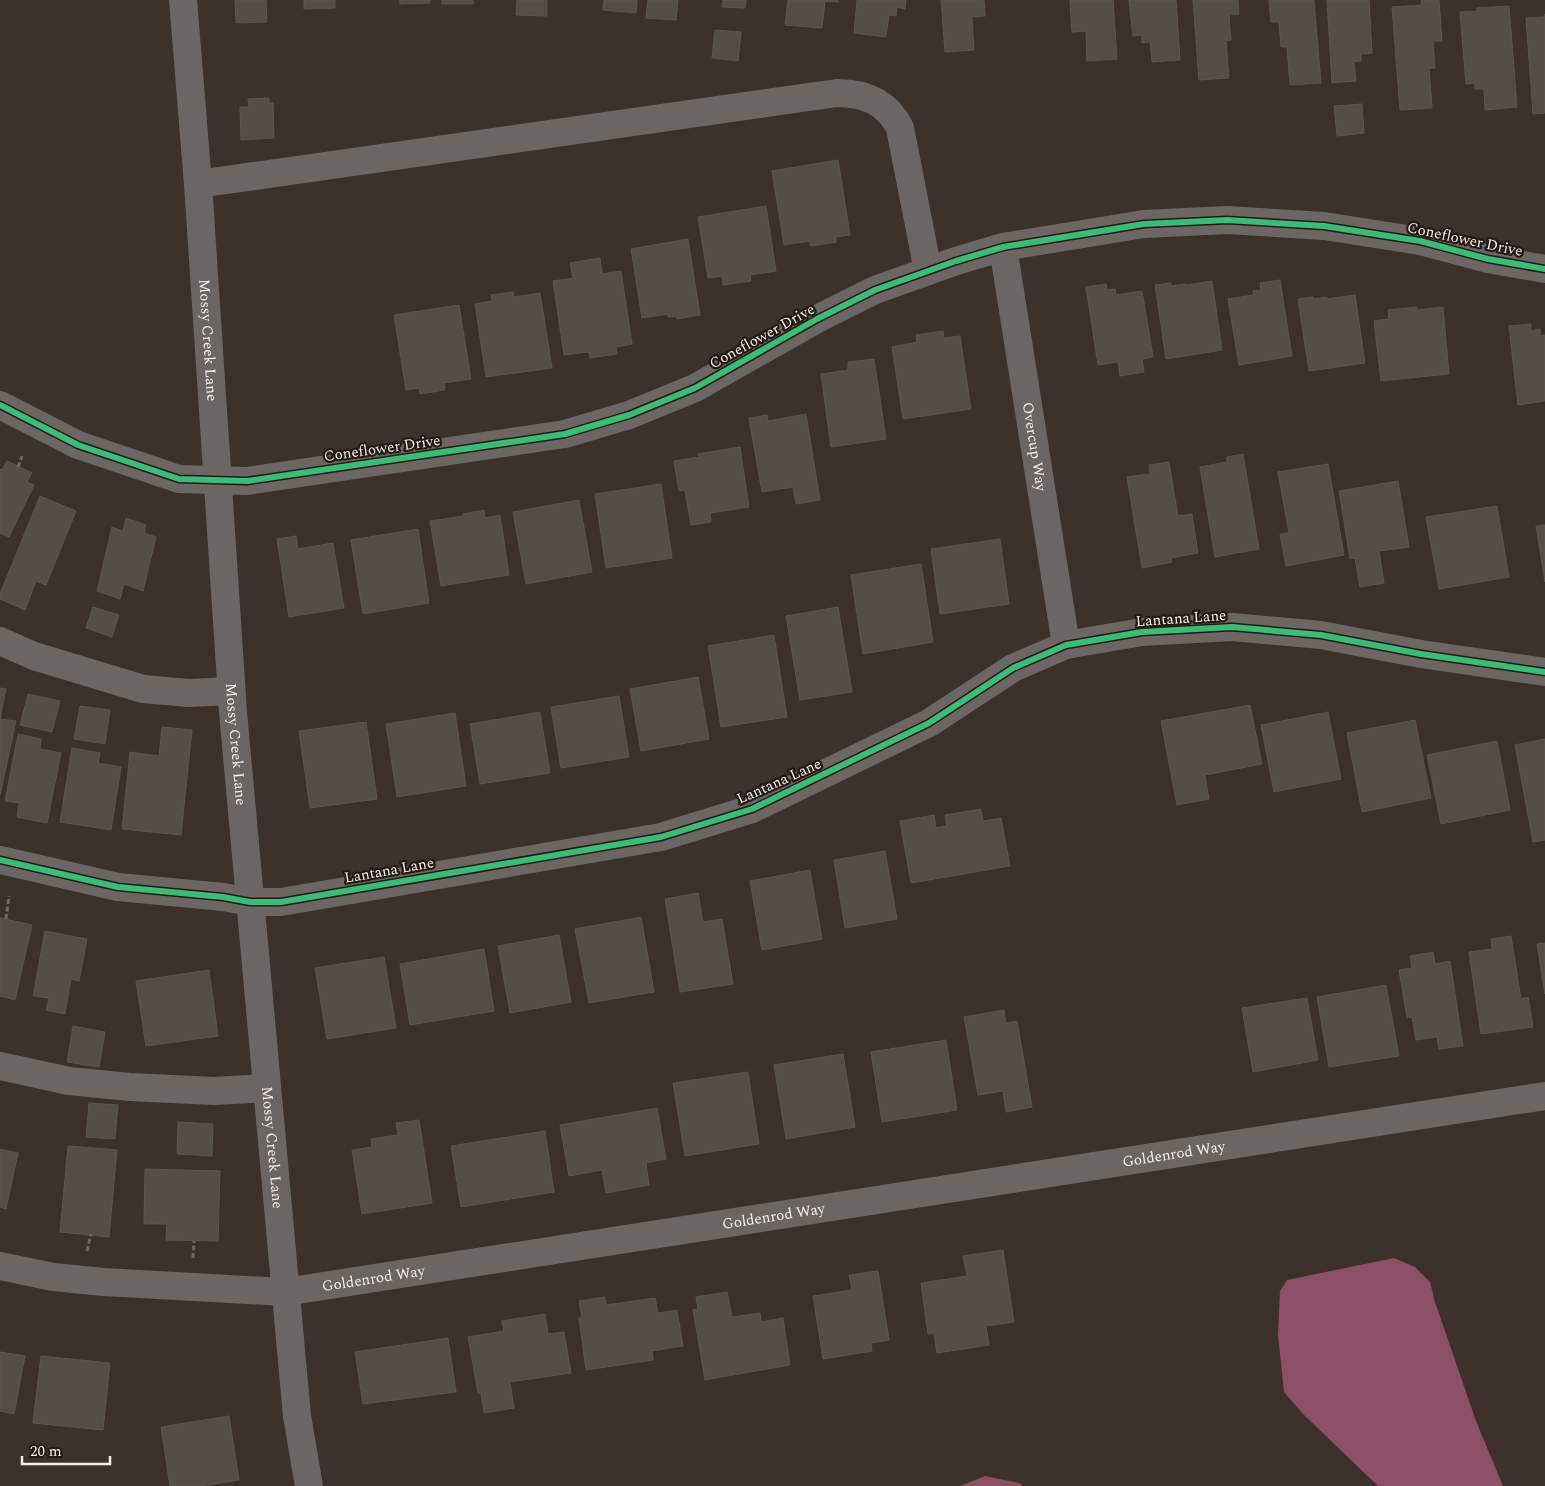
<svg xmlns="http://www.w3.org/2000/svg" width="1545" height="1486" font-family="Spectral,serif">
	<rect width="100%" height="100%" fill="#3c312b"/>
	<g fill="#8c4f65">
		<polygon points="1394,1258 1415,1267 1430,1282 1435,1302 1476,1421 1503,1486 1378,1486 1304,1415 1284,1392 1278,1335 1280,1291 1287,1280"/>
		<polygon points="985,1476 1019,1483 1023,1486 960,1486"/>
	</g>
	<g fill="#554e47" stroke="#5d564f">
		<polygon points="235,0 266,0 267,22 236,23"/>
		<polygon points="304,0 335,0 335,8 304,9"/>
		<polygon points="400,0 430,0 430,3 400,4"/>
		<rect x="442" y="0" width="31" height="4"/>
		<polygon points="517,0 547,0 547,16 516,15"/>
		<polygon points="604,0 637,0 636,13 603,10"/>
		<polygon points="648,0 678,0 676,20 646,18"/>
		<polygon points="723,0 746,0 745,8 722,7"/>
		<polygon points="788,0 838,0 838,2 825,1 822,28 785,25"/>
		<polygon points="857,0 906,0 905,9 897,7 896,16 889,15 886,37 854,33"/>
		<polygon points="941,0 984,0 985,16 972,17 974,50 945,52"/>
		<polygon points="1070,0 1113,0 1117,59 1087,61 1086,31 1072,32"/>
		<polygon points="1129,0 1176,0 1180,60 1152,62 1150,42 1142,43 1142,35 1133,36"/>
		<polygon points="1193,0 1238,0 1239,14 1229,15 1231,40 1226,41 1229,78 1199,80"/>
		<polygon points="1269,0 1314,0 1321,83 1290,85 1287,47 1281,47 1279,22 1271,22"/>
		<polygon points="1327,0 1369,0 1372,53 1361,54 1361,61 1354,62 1356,81 1332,83"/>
		<polygon points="1421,0 1439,0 1442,41 1433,41 1435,68 1429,68 1432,108 1400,110 1392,7 1422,5"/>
		<polygon points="1509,6 1517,107 1485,110 1484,89 1475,89 1475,83 1466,84 1460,12 1477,11 1477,8"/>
		<polygon points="1545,14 1545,113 1533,114 1526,18 1545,17"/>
		<polygon points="715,30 741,32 738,61 712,58"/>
		<polygon points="269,98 269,103 273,103 274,138 241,140 240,107 249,107 248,99"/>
		<polygon points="1362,104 1364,133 1337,136 1334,106"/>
		<polygon points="838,160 850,235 836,237 836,242 811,246 810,241 784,245 772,171"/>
		<polygon points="766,206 776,271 750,275 751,281 723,285 722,276 708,278 698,217"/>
		<polygon points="688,239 700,315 677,319 677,316 668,317 668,314 642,318 631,249"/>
		<polygon points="600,258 602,274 621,271 632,344 616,347 617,354 590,358 589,352 564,355 553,281 573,278 570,263"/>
		<polygon points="1280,280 1292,356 1239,365 1228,299 1254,295 1253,291 1261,290 1260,283"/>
		<polygon points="1212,281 1222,350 1166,359 1155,285 1171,283 1171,286 1186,284 1187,285"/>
		<polygon points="1106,284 1107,290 1115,289 1116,295 1142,291 1153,357 1142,359 1144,372 1120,376 1118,362 1098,365 1086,287"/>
		<polygon points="513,292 514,297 540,293 552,368 486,377 475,304 492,301 491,295"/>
		<polygon points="1355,295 1365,363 1309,371 1298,299 1313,297 1313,299 1327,297 1327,299"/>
		<polygon points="459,305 471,379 444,383 445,390 420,394 419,388 406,390 394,315"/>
		<polygon points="1417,307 1417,310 1443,307 1449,374 1381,381 1374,321 1389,319 1388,310"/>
		<polygon points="1531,324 1531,331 1540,329 1540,336 1545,335 1545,401 1518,405 1509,326"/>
		<polygon points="943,331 944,338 960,336 971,409 903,419 892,347 917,342 916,335"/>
		<polygon points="874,359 886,439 831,447 821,374 848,370 848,362"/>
		<polygon points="806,414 820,500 796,504 793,487 762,492 749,418 767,415 768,421"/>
		<polygon points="740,447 749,507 710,513 711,522 691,525 685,490 679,491 674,461 699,457 698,454"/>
		<polygon points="1243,454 1259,549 1215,557 1200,467 1227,462 1227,457"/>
		<polygon points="7,461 32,473 27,482 34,485 9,537 0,533 0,469 2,470"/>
		<polygon points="1169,462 1178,516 1192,514 1198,553 1171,558 1172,562 1142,568 1127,477 1150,474 1149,465"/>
		<polygon points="1328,464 1344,555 1286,566 1280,534 1289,533 1278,472"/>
		<polygon points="1398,481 1409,547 1379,551 1384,583 1360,587 1355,558 1350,559 1339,491"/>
		<polygon points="661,484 672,558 606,568 595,494"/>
		<polygon points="40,496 76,511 46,585 36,581 25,610 0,599 0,594"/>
		<polygon points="579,500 592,572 526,584 513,512"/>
		<polygon points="1497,506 1509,577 1439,589 1426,517"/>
		<polygon points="484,510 485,518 500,515 509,575 441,586 430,521 464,516 463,514"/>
		<polygon points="126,518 146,525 144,533 156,537 143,591 124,584 120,599 97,591 112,527 123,531"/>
		<polygon points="1545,525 1545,582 1536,526"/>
		<polygon points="418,529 429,603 363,614 351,540"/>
		<polygon points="296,536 298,549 333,543 344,608 289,617 277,539"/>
		<polygon points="1000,539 1009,604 940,614 931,549"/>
		<polygon points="921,564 933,642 863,654 851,575"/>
		<polygon points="93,607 119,615 112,637 86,628"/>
		<polygon points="838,607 852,692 800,700 786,616"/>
		<polygon points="774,635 787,717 721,727 708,646"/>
		<polygon points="698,677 709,739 641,751 630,689"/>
		<polygon points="0,688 6,689 0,719 16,721 0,795"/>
		<polygon points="28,694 60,701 52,732 20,725"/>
		<polygon points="619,696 629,757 561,768 551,707"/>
		<polygon points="1250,705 1262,764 1205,775 1209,799 1177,805 1161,721"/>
		<polygon points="80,706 110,710 105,744 74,739"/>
		<polygon points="540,712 550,773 480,784 470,724"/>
		<polygon points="1328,712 1341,779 1274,792 1261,725"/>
		<polygon points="455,713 466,786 397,797 386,724"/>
		<polygon points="1415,720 1431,798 1362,812 1347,733"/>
		<polygon points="366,722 377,799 310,808 299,731"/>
		<polygon points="162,727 192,730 181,835 122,829 130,752 159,756"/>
		<polygon points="18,734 41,739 40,749 61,753 47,823 17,817 19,803 5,801"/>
		<polygon points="1545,739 1545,840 1533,842 1515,745"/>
		<polygon points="1497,741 1510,810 1441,824 1427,755"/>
		<polygon points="72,748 100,753 98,763 121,767 111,830 60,822"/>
		<polygon points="981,809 983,821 1001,818 1010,866 911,883 900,821 934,815 936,828 947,826 945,815"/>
		<polygon points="885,851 897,919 845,928 834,860"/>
		<polygon points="810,870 822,939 762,950 750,881"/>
		<polygon points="698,893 703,922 722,919 733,984 680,992 665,899"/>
		<polygon points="641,917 654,992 589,1003 575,929"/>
		<polygon points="0,918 32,925 15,1000 0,996"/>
		<polygon points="45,931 87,939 79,981 71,979 65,1014 46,1010 49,998 33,996"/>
		<polygon points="559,935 571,1002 510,1013 498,946"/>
		<polygon points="1511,936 1521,999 1528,997 1533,1027 1481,1034 1469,952 1492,949 1491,939"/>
		<polygon points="1545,943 1545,994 1537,944"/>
		<polygon points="484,949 494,1011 410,1025 400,964"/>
		<polygon points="1433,952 1435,964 1450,961 1463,1046 1439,1049 1437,1037 1416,1040 1412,1017 1407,1018 1399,970 1412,968 1410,956"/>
		<polygon points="384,957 396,1028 327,1039 315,968"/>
		<polygon points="209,970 218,1036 146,1046 136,981"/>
		<polygon points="1386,985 1399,1056 1329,1067 1317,997"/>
		<polygon points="1307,998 1318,1060 1253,1072 1242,1008"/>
		<polygon points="1004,1010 1006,1023 1017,1021 1032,1107 1006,1112 1003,1091 978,1095 964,1017"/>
		<polygon points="73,1026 105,1032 99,1067 67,1062"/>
		<polygon points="946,1040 957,1110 882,1122 871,1052"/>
		<polygon points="843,1054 855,1127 786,1139 774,1065"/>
		<polygon points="748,1072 759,1144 685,1156 673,1083"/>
		<polygon points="89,1103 118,1105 115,1139 86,1137"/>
		<polygon points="657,1108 666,1159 646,1163 649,1185 606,1193 602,1170 569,1176 560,1125"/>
		<polygon points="419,1120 432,1203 362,1214 352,1150 372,1147 371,1139 398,1135 396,1123"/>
		<polygon points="178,1122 213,1124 212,1156 177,1154"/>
		<polygon points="545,1131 554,1192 461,1207 451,1146"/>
		<polygon points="68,1146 117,1150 109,1237 60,1232"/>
		<polygon points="0,1149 18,1153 6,1209 0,1207"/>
		<polygon points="145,1169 220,1171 218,1241 166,1240 167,1224 144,1224"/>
		<polygon points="1003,1250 1014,1322 986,1326 989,1345 937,1353 934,1333 928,1334 921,1283 967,1276 963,1256"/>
		<polygon points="878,1271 889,1340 871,1343 872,1351 823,1359 813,1296 852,1290 849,1275"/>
		<polygon points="727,1292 732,1317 760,1313 761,1322 783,1318 790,1365 705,1380 693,1310 698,1309 696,1297"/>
		<polygon points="605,1297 606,1305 655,1298 658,1313 677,1310 683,1346 652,1351 653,1360 586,1370 579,1318 582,1318 579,1301"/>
		<polygon points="545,1314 548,1334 564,1332 571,1373 510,1382 514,1408 484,1413 481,1393 478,1393 468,1337 504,1331 502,1321"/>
		<polygon points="448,1338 456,1392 363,1404 355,1352"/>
		<polygon points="0,1352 25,1356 14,1414 0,1411"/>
		<polygon points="41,1356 110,1363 103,1430 33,1423"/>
		<polygon points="229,1416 239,1480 200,1486 170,1486 161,1427"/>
	</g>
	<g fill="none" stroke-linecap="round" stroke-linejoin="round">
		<g stroke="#6d6866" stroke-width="3" stroke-dasharray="5 2.5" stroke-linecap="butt">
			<polyline points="18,467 22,456"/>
			<polyline points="6,919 9,896"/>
			<polyline points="87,1251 91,1234"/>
			<polyline points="193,1258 194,1241"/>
		</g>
		<g stroke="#6b6664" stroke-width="28">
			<path id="s1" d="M183 0 198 184 233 712 297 1416 309 1486"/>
			<path d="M198 184 837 93C865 93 887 102 900 128L928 271"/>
			<path id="s2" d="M1003 247 1066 645"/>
			<polyline points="0,405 78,445 179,479 247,481 565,434 629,415 695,388 817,319 875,290 956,261 1003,247 1144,224 1227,220 1324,226 1420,241 1488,259 1545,269"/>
			<polyline points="0,641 34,656 143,689 189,693 231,691"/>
			<polyline points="0,860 118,887 223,897 250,902 281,902 661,837 752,809 929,723 1013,668 1066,645 1142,632 1232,627 1321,635 1421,654 1545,672"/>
			<polyline points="0,1066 69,1081 130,1087 214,1091 267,1088"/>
			<path id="s3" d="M0 1266 53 1277 104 1282 285 1292 1545 1096"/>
		</g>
		<g stroke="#231a15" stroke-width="9">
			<g id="cycleway">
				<polyline points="0,405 78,445 179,479 247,481 565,434 629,415 695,388 817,319 875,290 956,261 1003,247 1144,224 1227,220 1324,226 1420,241 1488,259 1545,269"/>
				<polyline points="0,860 118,887 223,897 250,902 281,902 661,837 752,809 929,723 1013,668 1066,645 1142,632 1232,627 1321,635 1421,654 1545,672"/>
			</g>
		</g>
		<use href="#cycleway" stroke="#3abd76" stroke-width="6"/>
	</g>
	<g text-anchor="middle" stroke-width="4.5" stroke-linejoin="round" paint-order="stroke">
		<g font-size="15" fill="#fbeee7" stroke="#231a15">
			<text transform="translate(1465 239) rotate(12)" y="5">Coneflower Drive</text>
			<text transform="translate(762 336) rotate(-29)" y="5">Coneflower Drive</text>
			<text dy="5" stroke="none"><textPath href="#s1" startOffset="341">Mossy Creek Lane</textPath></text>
			<text dy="5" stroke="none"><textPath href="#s2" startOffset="202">Overcup Way</textPath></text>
			<text transform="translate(382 448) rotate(-8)" y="5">Coneflower Drive</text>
			<text transform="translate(1181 618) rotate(-4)" y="5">Lantana Lane</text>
			<text dy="5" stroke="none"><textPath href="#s1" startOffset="746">Mossy Creek Lane</textPath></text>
			<text transform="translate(779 781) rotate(-24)" y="5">Lantana Lane</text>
			<text transform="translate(389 870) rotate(-10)" y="5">Lantana Lane</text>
			<text dy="5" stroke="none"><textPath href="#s1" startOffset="1151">Mossy Creek Lane</textPath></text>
			<text dy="5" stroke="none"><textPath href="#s3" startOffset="1186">Goldenrod Way</textPath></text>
			<text dy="5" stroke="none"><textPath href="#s3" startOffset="781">Goldenrod Way</textPath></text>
			<text dy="5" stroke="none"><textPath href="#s3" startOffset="376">Goldenrod Way</textPath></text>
		</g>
	</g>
	<path d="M22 1456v8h88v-8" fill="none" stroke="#fbeee7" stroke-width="2.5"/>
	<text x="30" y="1456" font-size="15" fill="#fbeee7" stroke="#231a15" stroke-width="4" paint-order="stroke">20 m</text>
</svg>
